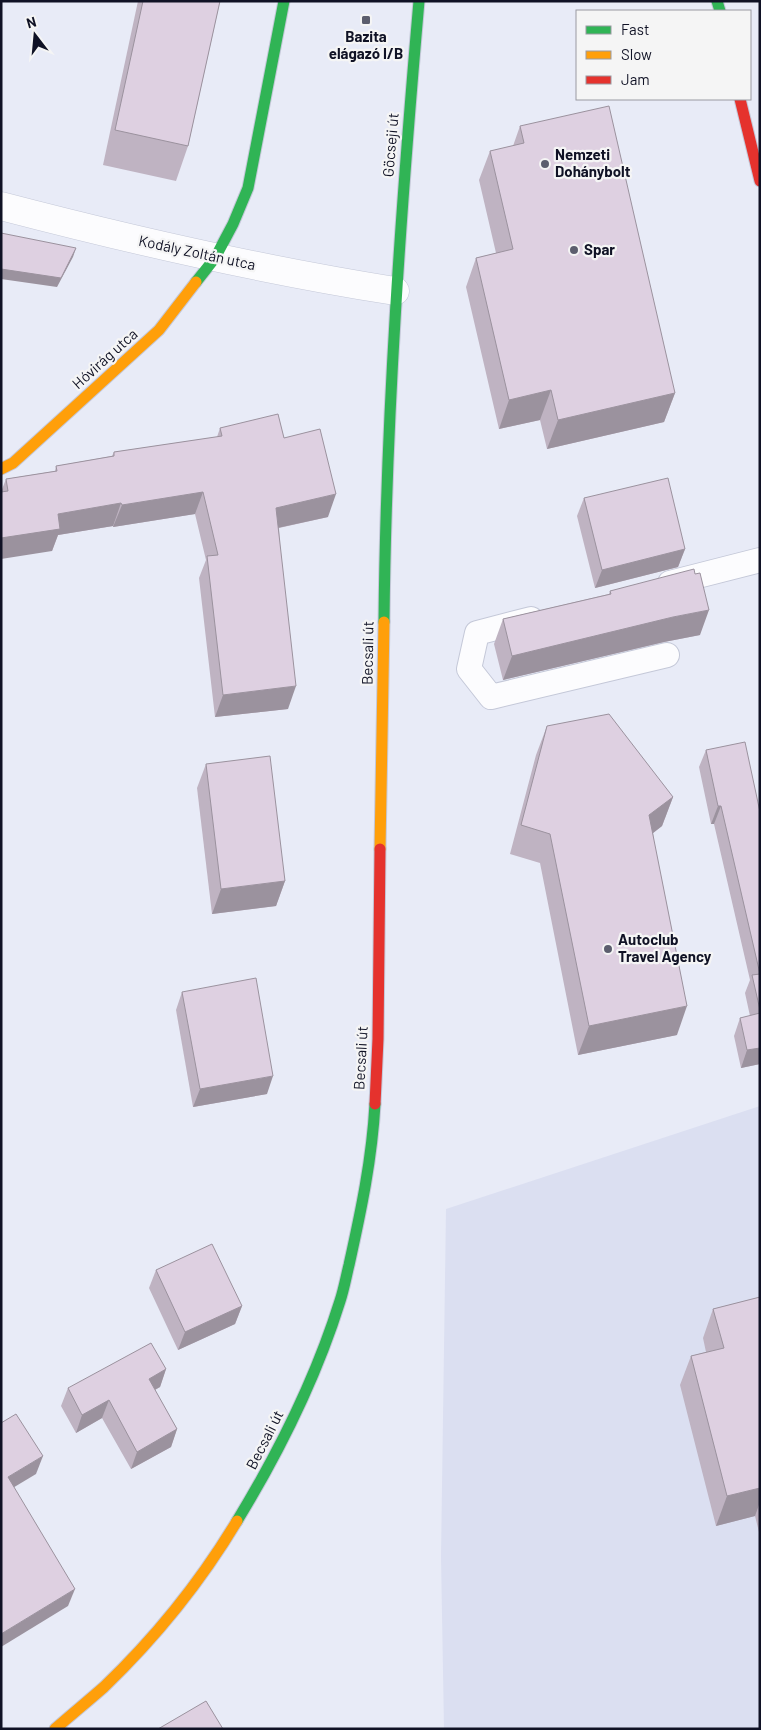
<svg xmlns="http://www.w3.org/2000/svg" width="761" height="1730" font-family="Barlow,sans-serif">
	<rect width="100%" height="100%" fill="#e8ebf7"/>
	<polygon fill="#dbdff1" points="760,1106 760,1729 444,1729 441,1557 446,1209"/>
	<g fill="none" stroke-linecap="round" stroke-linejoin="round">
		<g stroke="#c4c8d8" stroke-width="26">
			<g id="lane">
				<polyline points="670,583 760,560"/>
				<polyline points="531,619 477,633 469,669 491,697 667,655"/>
			</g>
		</g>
		<g stroke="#c4c8d8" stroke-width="29">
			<path id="street" d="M1 206C131 240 262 270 395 291"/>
		</g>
		<g stroke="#c4c8d8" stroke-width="13">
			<g id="fast">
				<polyline points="717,1 720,11"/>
				<polyline points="196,282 215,258 233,224 248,188 284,1"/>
				<path d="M384 622C386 415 401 208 419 1"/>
				<path d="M237 1521C279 1452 316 1378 340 1301 344 1289 346 1277 349 1265 361 1211 372 1159 375 1104"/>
			</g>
		</g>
		<g stroke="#c4c8d8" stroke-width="13">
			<g id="slow">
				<polyline points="1,469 13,463 159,330 196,282"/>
				<polyline points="380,849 384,622"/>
				<path d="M55 1729C71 1715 88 1701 104 1687 155 1638 201 1581 237 1521"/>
			</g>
		</g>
		<g stroke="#c4c8d8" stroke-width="13">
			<g id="jam">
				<polyline points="740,99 760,181"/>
				<polyline points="375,1104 378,1039 380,849"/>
			</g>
		</g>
		<use href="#lane" stroke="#fcfcfe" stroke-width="24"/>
		<use href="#street" stroke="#fcfcfe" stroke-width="28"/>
		<use href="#fast" stroke="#30b455" stroke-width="11"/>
		<use href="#slow" stroke="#ff9f0a" stroke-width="11"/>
		<use href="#jam" stroke="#e5322d" stroke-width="11"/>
	</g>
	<g fill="#bfb3c2">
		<polygon points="138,1 220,1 188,146 176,181 103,165"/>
		<polygon points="520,126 675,393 664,422 547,449 540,420 499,429 466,287 476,258 496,253 479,180 490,151 513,146"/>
		<polygon points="220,428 284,438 328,517 279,528 288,709 215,717 199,578 206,560 195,514 113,527 113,526 58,535 52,551 1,492 6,479 55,471 56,466 112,456 114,452 217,437"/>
		<polygon points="584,498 685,549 678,567 595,588 577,516"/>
		<polygon points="610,591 700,635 664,642 503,680 494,644 503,619 609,594"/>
		<polygon points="547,726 673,797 662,826 653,833 677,1035 578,1055 540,863 510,854 536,755"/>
		<polygon points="706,750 760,812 760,1064 741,1068 734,1036 740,1018 750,1016 745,993 750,980 714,824 711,824 699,767"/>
		<polygon points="206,764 285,881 276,906 212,914 197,788"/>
		<polygon points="182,992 267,1094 193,1107 176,1010"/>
		<polygon points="156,1270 242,1306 235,1324 178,1350 149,1288"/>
		<polygon points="760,1297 760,1536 755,1516 716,1526 680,1385 691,1356 706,1352 703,1338 713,1309"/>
		<polygon points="166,1369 160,1387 155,1390 177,1429 171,1447 131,1469 102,1418 76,1433 61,1406 68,1388"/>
	</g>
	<g fill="#9b929e">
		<polygon points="76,248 73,257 57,287 1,279 1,269"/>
		<polygon points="551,390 540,420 499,429 509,400"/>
		<polygon points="675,393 664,422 547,449 558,420"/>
		<polygon points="203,492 195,514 113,527 122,505"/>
		<polygon points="336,494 328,517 268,530 276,508"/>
		<polygon points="121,503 113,526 58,535 52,551 1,559 1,538 58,514"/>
		<polygon points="685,549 678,567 595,588 602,570"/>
		<polygon points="709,610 700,635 664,642 503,680 512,656 673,617"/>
		<polygon points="296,686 288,709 215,717 223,695"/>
		<polygon points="673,797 662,826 639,844 649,815"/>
		<polygon points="718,806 721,806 714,824 711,824"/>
		<polygon points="285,881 276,906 212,914 221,889"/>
		<polygon points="687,1006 677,1035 578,1055 589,1026"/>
		<polygon points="760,1048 760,1064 741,1068 747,1050"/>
		<polygon points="273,1076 267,1094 193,1107 200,1089"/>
		<polygon points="242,1306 235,1324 178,1350 185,1332"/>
		<polygon points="166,1369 160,1387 143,1396 149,1379"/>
		<polygon points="109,1400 102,1418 76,1433 82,1415"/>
		<polygon points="177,1429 171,1447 131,1469 137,1452"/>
		<polygon points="43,1456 36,1474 1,1495 8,1477"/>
		<polygon points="760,1488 760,1502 755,1516 716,1526 727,1496"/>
		<polygon points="75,1589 68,1606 1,1647 1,1634"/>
	</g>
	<g fill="#ded0e1" stroke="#9b929e">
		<polygon points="143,1 220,1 188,146 115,130"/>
		<polygon points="609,106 675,393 558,420 551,390 509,400 476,258 513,249 490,151 524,143 520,126"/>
		<polygon points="1,233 76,248 61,278 1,269"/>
		<polygon points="278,414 284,438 320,429 336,494 276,508 296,686 223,695 207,556 218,555 203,492 122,505 121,503 58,514 60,529 1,538 1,492 8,491 6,479 57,471 56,466 114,456 114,452 222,436 220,428"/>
		<polygon points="668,478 685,549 602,570 584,498"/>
		<polygon points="694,569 695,574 700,573 709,610 673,617 512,656 503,619 611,594 610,591"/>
		<polygon points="609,714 673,797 649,815 687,1006 589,1026 550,834 521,825 547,726"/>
		<polygon points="745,742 760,812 760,1010 752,975 760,974 721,806 718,806 706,750"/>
		<polygon points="270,756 285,881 221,889 206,764"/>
		<polygon points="256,978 273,1076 200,1089 182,992"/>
		<polygon points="760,1013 760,1048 747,1050 740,1018"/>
		<polygon points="212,1244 242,1306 185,1332 156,1270"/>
		<polygon points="760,1297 760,1488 727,1496 691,1356 724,1348 713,1309"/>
		<polygon points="151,1343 166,1369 149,1379 177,1429 137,1452 109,1400 82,1415 68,1388"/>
		<polygon points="16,1414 43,1456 8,1477 75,1589 1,1634 1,1423"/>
		<polygon points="206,1701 223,1729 158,1729"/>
	</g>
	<g fill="#5c5e6e" stroke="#f5f5f5" stroke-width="2">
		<rect x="361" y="15" width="10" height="10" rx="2.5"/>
		<circle cx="545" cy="164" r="5"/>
		<circle cx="574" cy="250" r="5"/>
		<circle cx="608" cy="949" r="5"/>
	</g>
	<g text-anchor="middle" stroke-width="4.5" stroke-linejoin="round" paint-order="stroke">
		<g font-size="15" font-weight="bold" fill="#101225" stroke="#f5f5f5" text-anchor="start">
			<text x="366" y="42" text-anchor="middle">Bazita<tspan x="366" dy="17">elágazó I/B</tspan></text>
			<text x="555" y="160">Nemzeti<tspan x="555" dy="17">Dohánybolt</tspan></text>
			<text x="584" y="255">Spar</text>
			<text x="618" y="945">Autoclub<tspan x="618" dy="17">Travel Agency</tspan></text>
		</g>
		<g font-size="15" fill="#101225" stroke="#f5f5f5">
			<text transform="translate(391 145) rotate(-85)" y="5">Göcseji út</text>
			<text transform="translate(197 253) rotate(12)" y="5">Kodály Zoltán utca</text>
			<text transform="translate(105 359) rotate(-42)" y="5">Hóvirág utca</text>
			<text transform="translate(368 653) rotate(-89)" y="5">Becsali út</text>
			<text transform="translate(361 1058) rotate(-87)" y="5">Becsali út</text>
			<text transform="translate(265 1440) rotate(-63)" y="5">Becsali út</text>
		</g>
	</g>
	<rect width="761" height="1730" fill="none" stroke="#101225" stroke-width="5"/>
	<rect x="576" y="10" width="175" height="90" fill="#f5f5f5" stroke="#999aa2"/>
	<rect x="586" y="26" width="25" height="8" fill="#30b455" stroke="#999aa2"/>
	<text x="621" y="35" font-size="15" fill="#101225">Fast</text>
	<rect x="586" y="51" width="25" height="8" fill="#ff9f0a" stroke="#999aa2"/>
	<text x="621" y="60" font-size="15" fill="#101225">Slow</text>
	<rect x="586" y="76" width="25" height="8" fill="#e5322d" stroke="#999aa2"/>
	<text x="621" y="85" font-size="15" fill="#101225">Jam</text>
	<g transform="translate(35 35) rotate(344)" stroke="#f5f5f5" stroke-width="4" paint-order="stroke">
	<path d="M0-4L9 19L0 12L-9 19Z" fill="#101225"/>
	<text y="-8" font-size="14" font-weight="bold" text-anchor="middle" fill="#101225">N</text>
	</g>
</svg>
